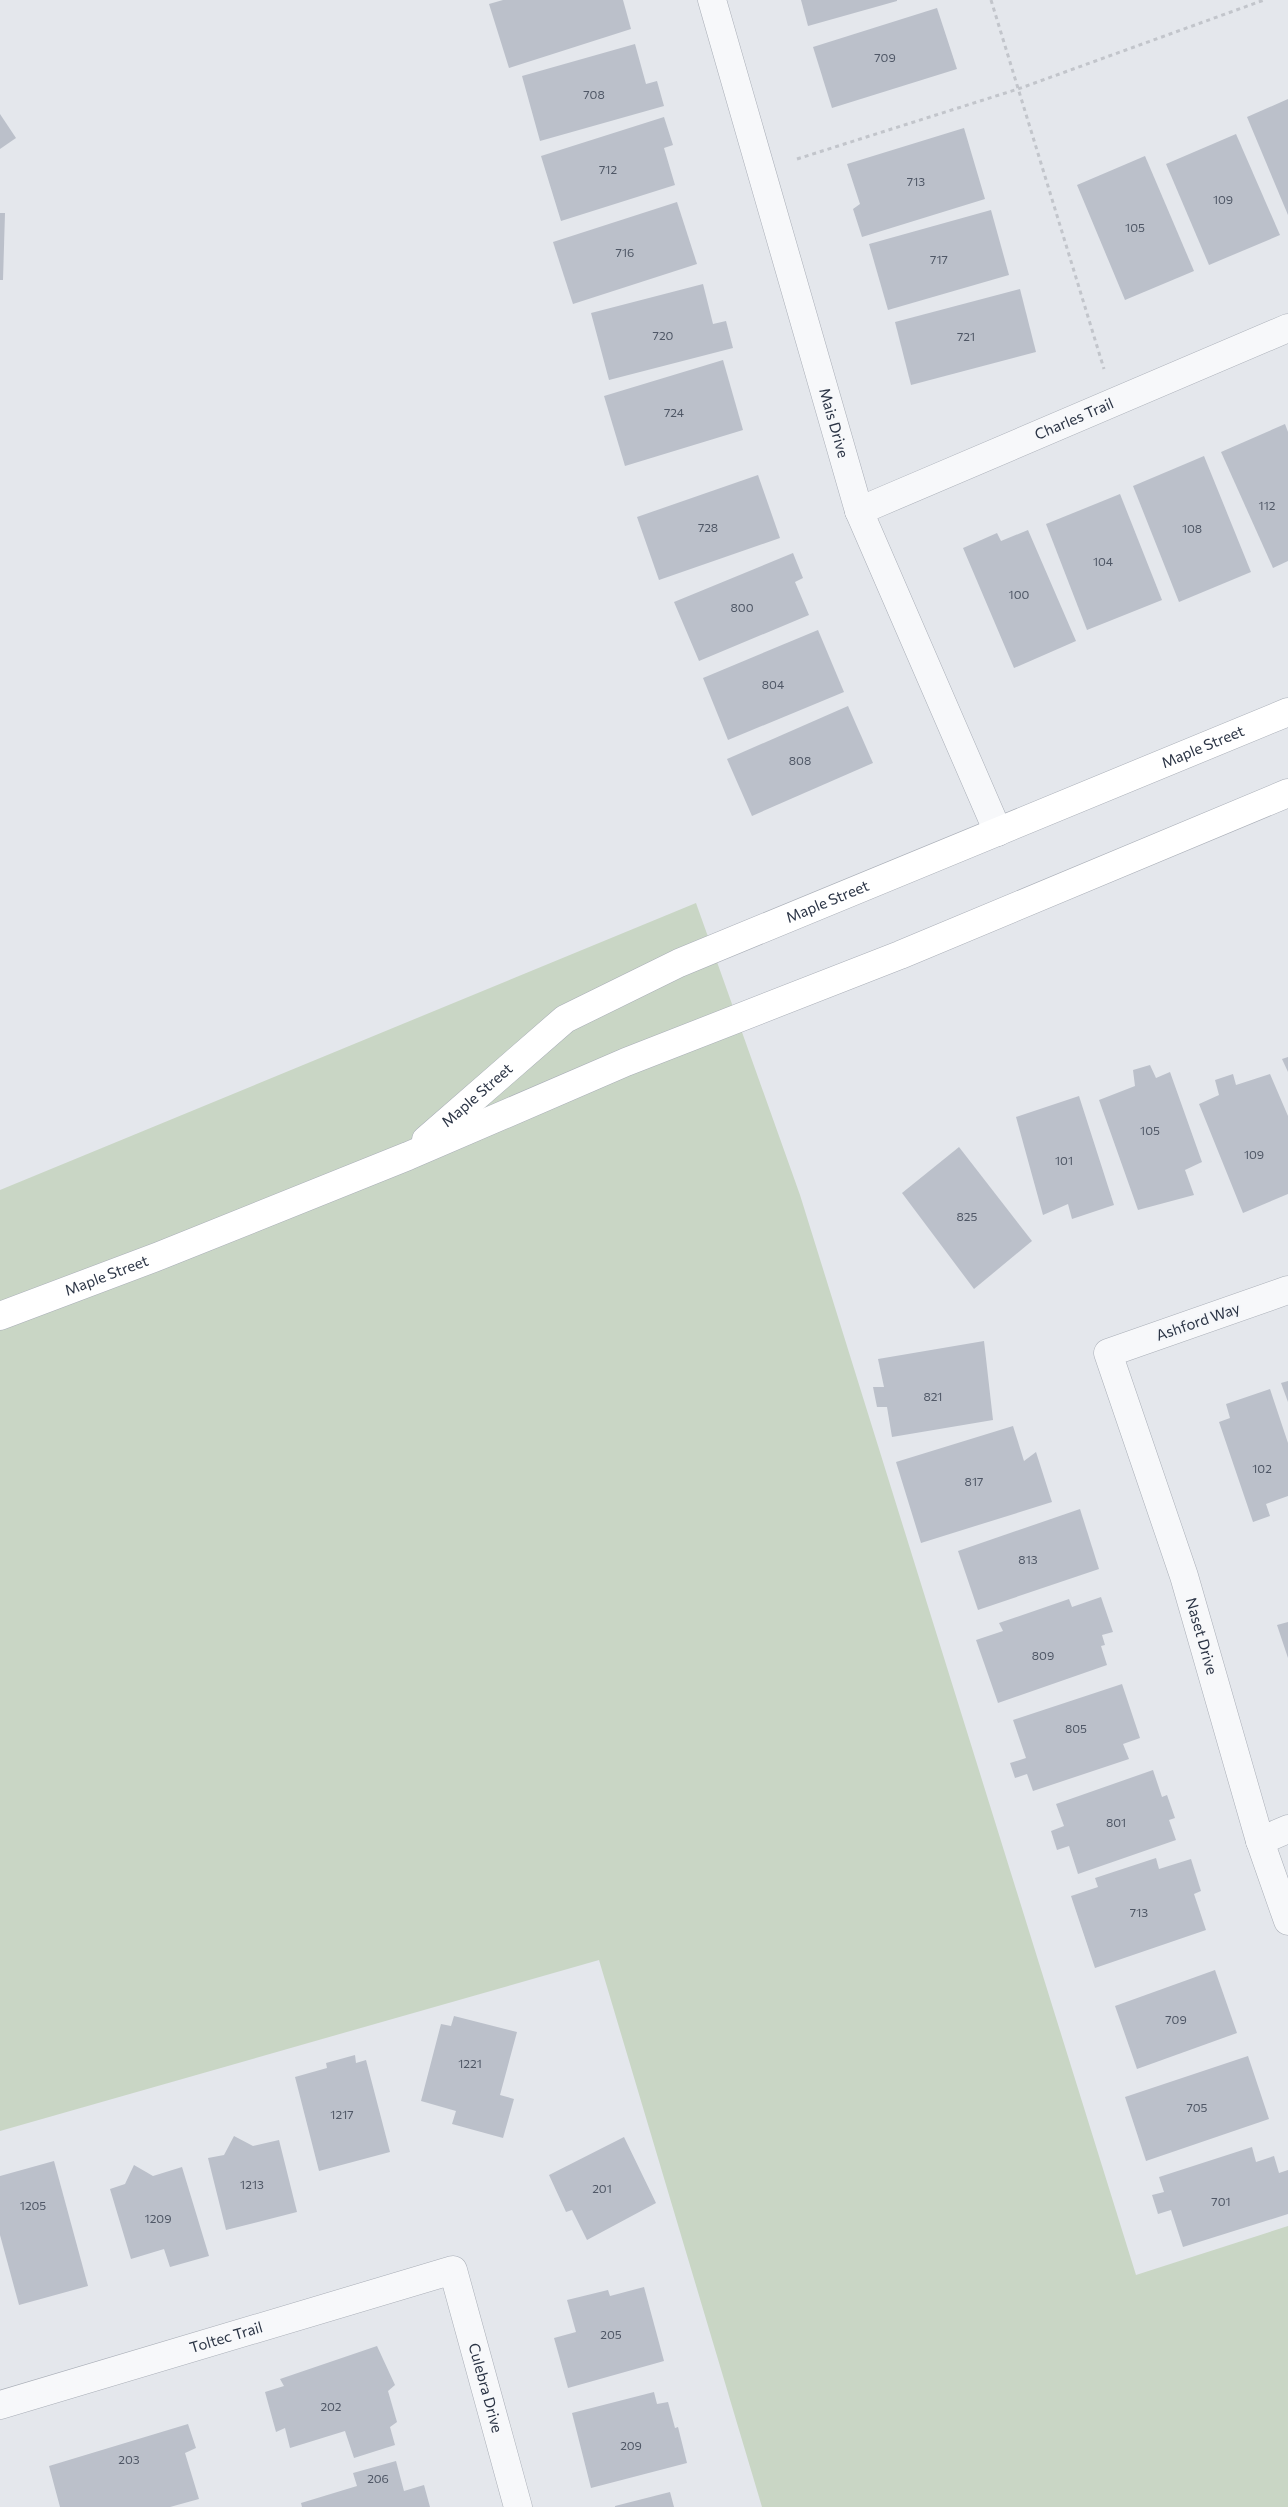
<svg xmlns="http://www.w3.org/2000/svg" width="1288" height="2507" font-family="Commissioner,sans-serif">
	<rect width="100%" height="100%" fill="#e4e7ec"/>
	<polygon fill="#c9d6c5" points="696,903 800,1195 1136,2275 1288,2226 1288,2507 762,2507 599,1960 0,2131 0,1190"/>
	<g fill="#bbc0ca">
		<polygon points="503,0 623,0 631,29 509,68 489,4"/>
		<polygon points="801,0 897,0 897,1 808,26"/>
		<polygon points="937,8 957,69 832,108 813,47"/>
		<polygon points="635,44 646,84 657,81 664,106 540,141 522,76"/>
		<polygon points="1288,99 1288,215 1247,117"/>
		<polygon points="0,114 16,138 0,149"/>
		<polygon points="664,117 673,145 664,148 675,185 561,221 541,156"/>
		<polygon points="964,128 985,199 862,237 853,209 860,204 847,164"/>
		<polygon points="1236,134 1280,235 1209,265 1166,164"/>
		<polygon points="1145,156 1194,271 1125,300 1077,185"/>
		<polygon points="677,202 697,264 573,304 553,242"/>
		<polygon points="991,210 1009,275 888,310 869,244"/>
		<polygon points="0,213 5,213 3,280 0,280"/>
		<polygon points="703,284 713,324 726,321 733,348 609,380 591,313"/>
		<polygon points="1020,289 1036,352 911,385 895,322"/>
		<polygon points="723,360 743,430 625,466 604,396"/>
		<polygon points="1285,424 1288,432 1288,561 1273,568 1221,452"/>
		<polygon points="1204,456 1251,572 1179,602 1133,486"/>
		<polygon points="758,475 780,538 659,580 637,517"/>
		<polygon points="1120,494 1162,600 1087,630 1046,524"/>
		<polygon points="1028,530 1076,641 1014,668 963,548 997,533 1001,541"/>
		<polygon points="793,553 803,578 795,582 809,615 699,661 674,602"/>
		<polygon points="818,630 844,692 728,740 703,678"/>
		<polygon points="848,706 873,763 752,816 727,759"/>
		<polygon points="1288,1057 1288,1072 1282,1059"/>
		<polygon points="1150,1065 1156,1078 1170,1072 1202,1162 1185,1170 1194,1195 1138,1210 1099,1100 1135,1086 1133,1070"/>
		<polygon points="1233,1074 1236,1085 1270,1074 1288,1116 1288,1194 1243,1213 1199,1104 1219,1095 1215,1080"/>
		<polygon points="1079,1096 1114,1205 1072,1219 1068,1204 1043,1215 1016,1117"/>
		<polygon points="959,1147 1032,1241 974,1289 902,1193"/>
		<polygon points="984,1341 993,1420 892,1437 887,1407 877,1407 873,1387 884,1387 878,1359"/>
		<polygon points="1288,1381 1288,1402 1281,1383"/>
		<polygon points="1270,1389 1288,1443 1288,1496 1266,1504 1270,1516 1253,1522 1219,1422 1230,1418 1226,1404"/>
		<polygon points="1013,1426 1024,1461 1036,1452 1052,1502 921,1543 896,1462"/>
		<polygon points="1080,1509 1099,1569 978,1610 958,1551"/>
		<polygon points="1101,1597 1113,1632 1102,1635 1105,1645 1101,1646 1107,1665 998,1703 976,1640 1003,1631 999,1623 1069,1599 1072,1607"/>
		<polygon points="1288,1622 1288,1658 1277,1625"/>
		<polygon points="1122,1684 1140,1738 1123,1744 1129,1759 1033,1791 1027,1774 1015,1778 1010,1763 1026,1758 1013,1720"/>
		<polygon points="1153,1770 1162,1797 1167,1795 1175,1818 1169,1820 1176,1840 1078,1874 1069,1846 1057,1850 1051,1831 1064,1826 1056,1804"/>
		<polygon points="1156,1858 1159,1869 1191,1859 1201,1891 1194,1894 1206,1930 1095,1968 1071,1896 1098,1887 1095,1878"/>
		<polygon points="1215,1970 1237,2033 1137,2069 1115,2006"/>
		<polygon points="454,2016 517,2032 500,2095 514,2099 503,2138 452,2124 456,2111 421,2101 441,2024 451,2026"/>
		<polygon points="355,2055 356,2063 366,2060 390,2152 319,2171 295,2077 327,2068 326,2063"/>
		<polygon points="1248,2056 1269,2119 1146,2161 1125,2097"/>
		<polygon points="234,2136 253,2146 279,2140 297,2212 226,2230 208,2158 224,2155"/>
		<polygon points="624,2137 656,2203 587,2240 572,2210 566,2212 549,2175"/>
		<polygon points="1252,2147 1256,2162 1274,2156 1279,2173 1288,2170 1288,2214 1183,2247 1171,2210 1158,2214 1152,2195 1164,2192 1159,2177"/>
		<polygon points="54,2161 88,2286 19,2305 0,2235 0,2176"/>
		<polygon points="134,2165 153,2176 182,2167 209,2256 170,2267 164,2249 131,2259 110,2189 125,2184"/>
		<polygon points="644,2287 664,2361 568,2388 554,2338 576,2332 567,2300 608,2290 610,2296"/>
		<polygon points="377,2346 395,2385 388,2391 397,2422 390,2427 395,2445 354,2458 345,2431 290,2448 285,2428 276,2432 265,2392 284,2386 280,2379"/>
		<polygon points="654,2392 657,2404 668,2402 675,2428 678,2427 687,2463 591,2488 572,2413"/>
		<polygon points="188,2424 196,2448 185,2453 199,2499 170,2507 60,2507 49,2466"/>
		<polygon points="396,2461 404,2491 424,2485 430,2507 302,2507 301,2503 357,2486 353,2473"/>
		<polygon points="670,2492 674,2507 615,2507 615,2506"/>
	</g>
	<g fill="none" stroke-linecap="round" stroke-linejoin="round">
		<g stroke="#a9aeb7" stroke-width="29">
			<g id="street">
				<path id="s1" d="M712 0 859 511 998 832"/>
				<path id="s2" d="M859 511 1288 328"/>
				<path id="s3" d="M1288 1290 1108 1353 1184 1576 1260 1841 1288 1921"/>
				<polyline points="1260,1841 1288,1829"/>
				<path id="s4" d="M0 2405 453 2270 518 2507"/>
			</g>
		</g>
		<g stroke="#a9aeb7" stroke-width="29">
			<g id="secondary">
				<path id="s5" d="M426 1140 565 1019 679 963 1288 712"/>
				<path id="s6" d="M0 1316 159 1256 408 1156 626 1062 900 955 1288 793"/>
			</g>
		</g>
		<g stroke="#c2c5cb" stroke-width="3" stroke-dasharray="4 4" stroke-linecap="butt">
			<polyline points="991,0 1104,369"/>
			<polyline points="797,159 1018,89 1264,0"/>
		</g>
		<use href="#street" stroke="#f7f8fa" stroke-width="28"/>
		<use href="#secondary" stroke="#fff" stroke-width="28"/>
	</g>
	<g text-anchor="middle" stroke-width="4" stroke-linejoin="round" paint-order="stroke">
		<g font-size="12" fill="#4f5766">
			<text x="885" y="62">709</text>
			<text x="594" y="99">708</text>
			<text x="608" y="174">712</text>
			<text x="916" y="186">713</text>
			<text x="1223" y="204">109</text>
			<text x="1135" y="232">105</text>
			<text x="625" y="257">716</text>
			<text x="939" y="264">717</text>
			<text x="663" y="340">720</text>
			<text x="966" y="341">721</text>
			<text x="674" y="417">724</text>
			<text x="1267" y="510">112</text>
			<text x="708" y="532">728</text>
			<text x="1192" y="533">108</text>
			<text x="1103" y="566">104</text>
			<text x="1019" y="599">100</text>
			<text x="742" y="612">800</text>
			<text x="773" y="689">804</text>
			<text x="800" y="765">808</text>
			<text x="1150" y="1135">105</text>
			<text x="1254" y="1159">109</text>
			<text x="1064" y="1165">101</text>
			<text x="967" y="1221">825</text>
			<text x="933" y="1401">821</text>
			<text x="1262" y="1473">102</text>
			<text x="974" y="1486">817</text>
			<text x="1028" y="1564">813</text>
			<text x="1043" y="1660">809</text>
			<text x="1076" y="1733">805</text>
			<text x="1116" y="1827">801</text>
			<text x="1139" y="1917">713</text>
			<text x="1176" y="2024">709</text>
			<text x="470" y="2068">1221</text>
			<text x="1197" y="2112">705</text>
			<text x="342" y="2119">1217</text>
			<text x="252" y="2189">1213</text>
			<text x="602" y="2193">201</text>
			<text x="1221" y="2206">701</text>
			<text x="33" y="2210">1205</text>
			<text x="158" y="2223">1209</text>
			<text x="611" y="2339">205</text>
			<text x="331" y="2411">202</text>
			<text x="631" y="2450">209</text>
			<text x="129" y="2464">203</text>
			<text x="378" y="2483">206</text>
		</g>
		<g font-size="15" fill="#2b3445" stroke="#f4f6f9">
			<text dy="5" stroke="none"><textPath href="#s2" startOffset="234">Charles Trail</textPath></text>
			<text dy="5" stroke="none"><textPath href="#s1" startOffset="440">Mais Drive</textPath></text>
			<text dy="5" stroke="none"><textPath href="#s5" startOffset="878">Maple Street</textPath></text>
			<text dy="5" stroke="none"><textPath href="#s5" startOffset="472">Maple Street</textPath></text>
			<text dy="5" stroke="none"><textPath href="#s5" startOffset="68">Maple Street</textPath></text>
			<text dy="5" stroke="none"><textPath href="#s6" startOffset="114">Maple Street</textPath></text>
			<text transform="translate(1198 1322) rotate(-19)" y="5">Ashford Way</text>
			<text dy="5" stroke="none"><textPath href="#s3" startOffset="489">Naset Drive</textPath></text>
			<text dy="5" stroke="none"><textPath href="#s4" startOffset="236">Toltec Trail</textPath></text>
			<text dy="5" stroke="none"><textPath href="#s4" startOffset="595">Culebra Drive</textPath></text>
		</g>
	</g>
</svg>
